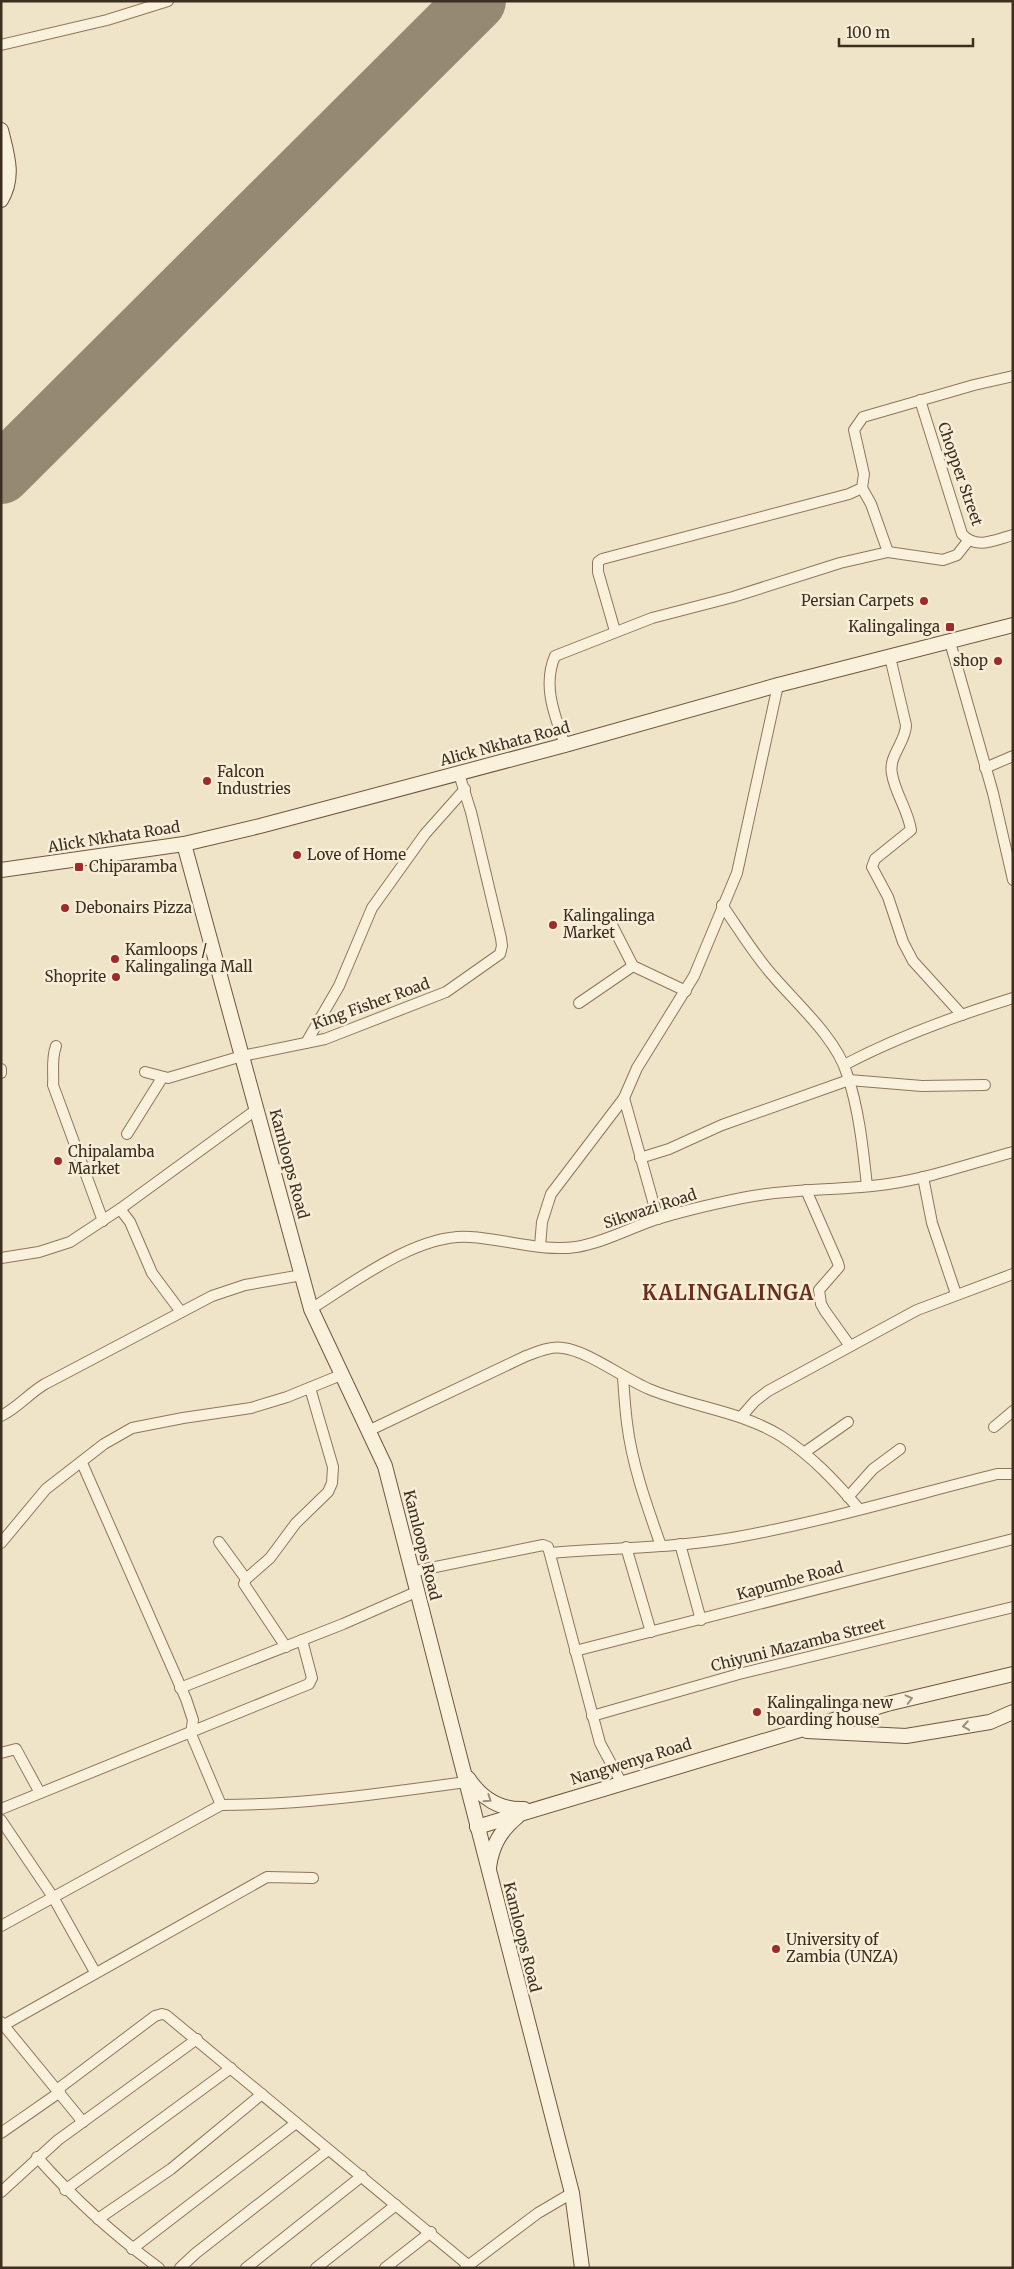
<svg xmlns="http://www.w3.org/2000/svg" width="1014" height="2269" font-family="Merriweather,serif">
	<rect width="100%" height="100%" fill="#f0e4c8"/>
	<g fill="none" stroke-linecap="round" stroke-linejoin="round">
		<polyline stroke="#968974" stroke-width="60" points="1,474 476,1"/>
		<g stroke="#8d765c" stroke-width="12">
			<g id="street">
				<polyline points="1,45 107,20 168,1"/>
				<path d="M920 400 962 534C976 550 994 540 1013 535"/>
				<polyline points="888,552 943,560 957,555 968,541"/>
				<polyline points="615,631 598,572 598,562 602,559 849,494 862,488 864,474 854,430 863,417 974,385 1013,376"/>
				<polyline points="950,642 993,793 1013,880"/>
				<path d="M890 657 906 725C906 742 888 756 892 774 895 793 908 810 911 830L875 859 872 867 888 897 903 942 913 961 962 1015"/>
				<path d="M565 745C555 716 542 686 555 656L652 618 733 597 840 563 888 552 871 504 862 488"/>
				<polyline points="985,768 1013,756"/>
				<path d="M722 905C739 929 754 955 774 977 797 1004 836 1038 847 1074 859 1109 863 1149 867 1186"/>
				<polyline points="611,923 633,966 686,991"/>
				<polyline points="579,1003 633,966"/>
				<polyline points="306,1043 339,986 372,908 425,834 465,789"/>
				<path d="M56 1046C51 1059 54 1072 53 1085L103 1221"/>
				<path d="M844 1065C897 1037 955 1016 1013 998"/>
				<polyline points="1,1069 1,1073"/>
				<polyline points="145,1072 168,1078 242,1056 325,1039 446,992 500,954 502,946 501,938 471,812 459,774"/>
				<polyline points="624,1098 658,1219"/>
				<polyline points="127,1134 162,1078"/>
				<polyline points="640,1158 669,1149 722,1125 849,1080 922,1086 985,1085"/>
				<polyline points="923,1177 932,1223 956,1294"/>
				<polyline points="806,1190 838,1263 839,1267 819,1290 821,1304 825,1311 850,1346"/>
				<polyline points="120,1209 130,1222 152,1273 181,1312"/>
				<polyline points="540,1246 542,1222 551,1194 624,1098 637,1068 694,976 737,873 778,685"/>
				<polyline points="1,1258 39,1252 70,1242 120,1209 257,1109"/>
				<path d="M311 1309C354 1282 418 1233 470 1237 505 1239 541 1252 576 1247 602 1243 628 1229 654 1220 682 1211 713 1204 742 1198 790 1188 840 1191 888 1184 930 1178 972 1163 1013 1152"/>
				<path d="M623 1377C624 1392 625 1408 627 1423 632 1465 647 1506 661 1546"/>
				<path d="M1 1416C19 1407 28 1394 45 1384L212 1296 245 1285 302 1275"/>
				<polyline points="741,1417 755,1401 768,1391 917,1310 1013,1274"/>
				<polyline points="994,1427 1013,1411"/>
				<path d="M368 1431 526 1356C537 1352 550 1346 563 1348 588 1351 623 1378 649 1389 692 1407 741 1411 781 1436 812 1456 836 1482 859 1509"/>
				<polyline points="805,1452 848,1422"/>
				<path d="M82 1463 186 1699 193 1720 191 1734 221 1805C303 1805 385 1793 466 1782"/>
				<polyline points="848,1497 873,1469 900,1449"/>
				<polyline points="219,1542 246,1579"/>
				<polyline points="1,1543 46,1489 104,1444 132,1428 183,1418 251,1408 287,1397 341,1375"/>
				<polyline points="680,1544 701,1620"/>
				<polyline points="626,1547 651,1632"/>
				<path d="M551 1553C611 1548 673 1548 732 1538 822 1522 909 1496 997 1474H1013"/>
				<polyline points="411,1572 543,1545 548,1547 600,1743 621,1782"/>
				<polyline points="286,1647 244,1584 246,1579 270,1558 296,1523 328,1492 332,1483 333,1467 310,1388"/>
				<polyline points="575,1651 1013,1539"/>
				<polyline points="180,1688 343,1624 416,1592"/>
				<polyline points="592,1716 739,1674 1013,1607"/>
				<polyline points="1,1753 16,1749 40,1793"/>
				<polyline points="1,1809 309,1684 312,1678 302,1640"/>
				<polyline points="1,1820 53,1897 95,1972"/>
				<polyline points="1,1926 221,1805"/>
				<polyline points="1,2022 83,2122"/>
				<polyline points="4,2025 267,1877 313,1878"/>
				<polyline points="58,2089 155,2016 162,2014 166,2015 468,2265"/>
				<polyline points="1,2133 60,2092"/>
				<path d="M37 2157C74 2199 114 2235 159 2268"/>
				<polyline points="65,2190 231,2068"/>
				<polyline points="1,2192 58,2140 197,2039"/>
				<polyline points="98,2219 171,2169 262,2094"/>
				<polyline points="132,2249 296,2123"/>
				<polyline points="180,2268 196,2253 328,2150"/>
				<polyline points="246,2268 362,2176"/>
				<polyline points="316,2268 396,2205"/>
				<polyline points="385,2268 431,2232"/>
				<polyline points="465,2268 538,2213 572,2193"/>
			</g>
		</g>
		<g stroke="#6f573f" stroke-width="16">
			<g id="secondary">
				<path d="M1 130C7 154 15 177 1 200"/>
				<polyline points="184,844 311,1309 385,1466 572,2193 582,2268"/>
				<polyline points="1,870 184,844 260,826 565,745 778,685 1013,625"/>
				<polyline points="807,1731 906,1736 990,1722 1013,1712"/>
				<path d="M468 1778C481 1798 500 1810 524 1809"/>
				<polyline points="477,1827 887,1704 1013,1674"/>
				<path d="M489 1867C492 1845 501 1830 518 1816"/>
			</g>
		</g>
		<use href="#street" stroke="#faf1dc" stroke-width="10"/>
		<use href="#secondary" stroke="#faf1dc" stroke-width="14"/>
	</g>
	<defs><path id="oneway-chevron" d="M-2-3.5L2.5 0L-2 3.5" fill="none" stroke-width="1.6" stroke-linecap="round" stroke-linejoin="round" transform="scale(1.25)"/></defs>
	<g stroke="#9c907e">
		<use href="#oneway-chevron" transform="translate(909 1699) rotate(-14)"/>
		<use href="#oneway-chevron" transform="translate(966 1726) rotate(171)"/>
		<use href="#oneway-chevron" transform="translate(488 1799) rotate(34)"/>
	</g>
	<g fill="#9e2a2b" stroke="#f7eed8" stroke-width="2">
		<circle cx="924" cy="601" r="5"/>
		<rect x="945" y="622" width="10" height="10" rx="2.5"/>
		<circle cx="998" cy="661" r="5"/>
		<circle cx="207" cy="781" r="5"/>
		<circle cx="297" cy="855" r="5"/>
		<rect x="74" y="862" width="10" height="10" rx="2.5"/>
		<circle cx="65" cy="908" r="5"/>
		<circle cx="553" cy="925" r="5"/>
		<circle cx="115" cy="959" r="5"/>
		<circle cx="116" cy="977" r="5"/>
		<circle cx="58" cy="1161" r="5"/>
		<circle cx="757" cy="1712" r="5"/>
		<circle cx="776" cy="1949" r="5"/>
	</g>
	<g text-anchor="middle" stroke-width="5" stroke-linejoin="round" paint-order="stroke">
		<g font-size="15" fill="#3d2e20" stroke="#f7eed8">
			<text transform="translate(960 474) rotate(71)" y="5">Chopper Street</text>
			<text transform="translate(505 744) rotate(-15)" y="5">Alick Nkhata Road</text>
			<text transform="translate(114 837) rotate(-9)" y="5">Alick Nkhata Road</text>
			<text transform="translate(371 1004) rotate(-20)" y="5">King Fisher Road</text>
			<text transform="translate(289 1164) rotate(75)" y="5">Kamloops Road</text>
			<text transform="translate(650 1209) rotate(-18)" y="5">Sikwazi Road</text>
			<text transform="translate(422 1545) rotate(76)" y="5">Kamloops Road</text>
			<text transform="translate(790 1581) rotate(-15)" y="5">Kapumbe Road</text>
			<text transform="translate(798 1645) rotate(-14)" y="5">Chiyuni Mazamba Street</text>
			<text transform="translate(631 1762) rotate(-17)" y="5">Nangwenya Road</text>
			<text transform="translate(522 1937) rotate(76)" y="5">Kamloops Road</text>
		</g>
		<g font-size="15" fill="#3d2e20" stroke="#f7eed8" text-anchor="start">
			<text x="914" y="606" text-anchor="end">Persian Carpets</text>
			<text x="940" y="632" text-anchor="end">Kalingalinga</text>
			<text x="988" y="666" text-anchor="end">shop</text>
			<text x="217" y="777">Falcon<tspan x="217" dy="17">Industries</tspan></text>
			<text x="307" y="860">Love of Home</text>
			<text x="89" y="872">Chiparamba</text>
			<text x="75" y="913">Debonairs Pizza</text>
			<text x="563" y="921">Kalingalinga<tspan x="563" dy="17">Market</tspan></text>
			<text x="125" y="955">Kamloops /<tspan x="125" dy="17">Kalingalinga Mall</tspan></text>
			<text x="106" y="982" text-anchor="end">Shoprite</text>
			<text x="68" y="1157">Chipalamba<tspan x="68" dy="17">Market</tspan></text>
			<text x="767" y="1708">Kalingalinga new<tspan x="767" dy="17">boarding house</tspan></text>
			<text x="786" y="1945">University of<tspan x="786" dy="17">Zambia (UNZA)</tspan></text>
		</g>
		<g font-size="20" font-weight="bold" letter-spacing="1" fill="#6b2e1e" stroke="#f7eed8">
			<text x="728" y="1300">KALINGALINGA</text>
		</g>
	</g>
	<rect width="1014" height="2269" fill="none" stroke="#3d2e20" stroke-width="5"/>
	<path d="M839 38v8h134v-8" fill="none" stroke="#3d2e20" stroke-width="2.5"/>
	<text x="846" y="38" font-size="15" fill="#3d2e20" stroke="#f7eed8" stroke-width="4" paint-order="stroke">100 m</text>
</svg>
